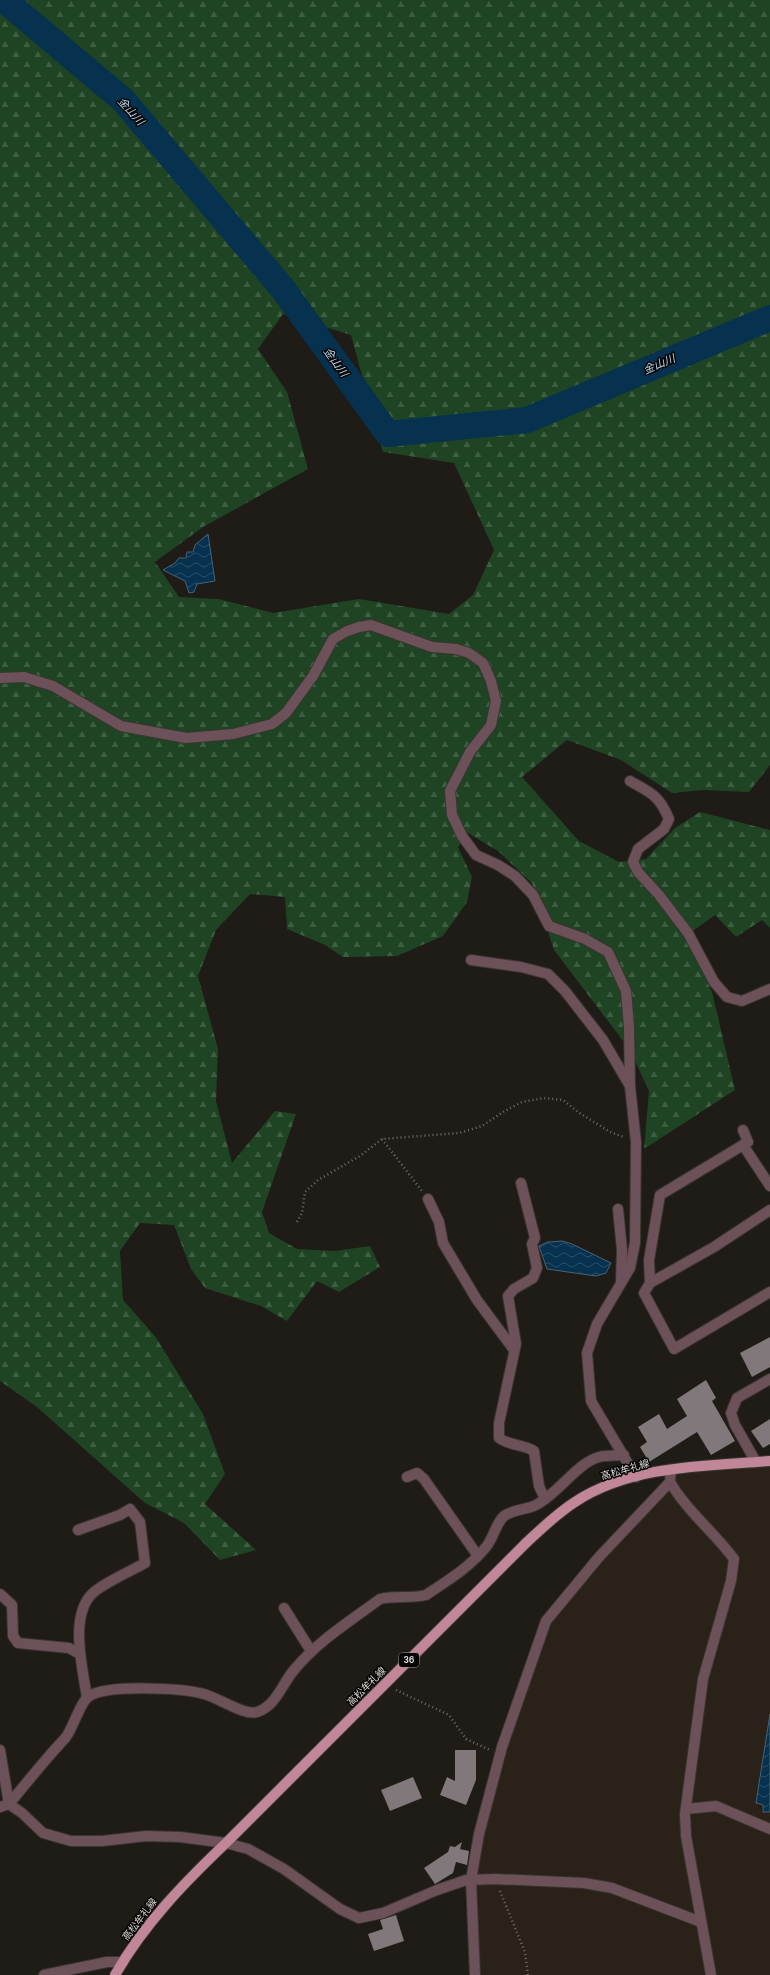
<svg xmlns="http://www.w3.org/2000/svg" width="770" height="1975" font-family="'DM Sans','Noto Sans JP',sans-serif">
	<defs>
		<pattern id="forest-firs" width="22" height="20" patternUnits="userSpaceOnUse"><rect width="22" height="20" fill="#1e4423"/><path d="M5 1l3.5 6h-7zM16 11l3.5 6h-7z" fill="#3e5e42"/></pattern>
		<pattern id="water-waves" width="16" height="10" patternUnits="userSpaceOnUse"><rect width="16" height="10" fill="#06314f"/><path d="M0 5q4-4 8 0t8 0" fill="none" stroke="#2a4e67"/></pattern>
	</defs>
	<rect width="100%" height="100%" fill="#1f1b16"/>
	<polygon fill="#2a2219" points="770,1462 770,1714 756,1803 763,1811 770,1812 770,1975 477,1975 471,1880 501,1754 546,1621 670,1476"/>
	<path fill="url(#forest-firs)" fill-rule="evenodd" d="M0 0H770V765L749 792 703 790 672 793 621 760 567 740 522 777 579 841 619 862 646 859 675 828 700 812 770 830V928L762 920 736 937 715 915 686 936 712 992 735 1090 644 1149 649 1091 630 1050 554 950 532 883 498 851 468 833 458 847 472 877 467 902 443 936 397 956 343 957 325 945 287 929 285 897 250 894 216 930 198 976 218 1049 216 1101 232 1163 275 1111 296 1114 262 1212 269 1233 297 1249 335 1251 370 1246 380 1267 339 1292 317 1281 287 1321 261 1306 205 1288 191 1269 174 1225 140 1223 120 1251 123 1300 155 1336 203 1414 225 1474 205 1504 256 1550 220 1560 184 1523 145 1503 37 1407 0 1381ZM283 314 351 335 383 452 454 463 494 550 473 595 449 614 359 599 273 613 219 599 179 597 155 562 203 527 308 469 287 392 258 349Z"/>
	<g fill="url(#water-waves)" stroke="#466377">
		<polygon points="208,534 215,581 197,584 194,592 189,593 185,581 163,570 175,563 179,558 186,558 187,552 193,552 195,545"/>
		<polygon points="562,1241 572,1244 611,1263 606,1273 596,1276 547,1269 539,1246 548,1242"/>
		<polygon points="770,1714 770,1812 763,1812 763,1805 756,1803"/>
	</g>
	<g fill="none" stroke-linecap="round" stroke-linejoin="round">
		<polyline stroke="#06314f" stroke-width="26" points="4,0 123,100 283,289 388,434 527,420 770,318"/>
	</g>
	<g fill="#80787a">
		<polygon points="770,1337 770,1367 752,1377 740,1353"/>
		<polygon points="706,1380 716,1398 712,1401 735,1441 711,1455 697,1432 649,1462 640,1447 647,1442 638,1427 659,1414 667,1429 687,1416 677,1399"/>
		<polygon points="770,1419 770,1444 763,1448 751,1431"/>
		<polygon points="455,1750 476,1750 476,1780 466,1805 440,1795 447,1777 455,1781"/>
		<polygon points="413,1777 422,1798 390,1811 381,1790"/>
		<polygon points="462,1842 460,1849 469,1851 467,1865 456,1862 453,1873 435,1884 424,1868 448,1852 450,1846 455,1847"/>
		<polygon points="396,1915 404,1941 374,1951 368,1934 383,1929 380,1920"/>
	</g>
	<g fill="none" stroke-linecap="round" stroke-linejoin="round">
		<g stroke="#393631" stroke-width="12">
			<g id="minor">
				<polyline points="0,678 24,677 53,686 121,726 186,738 233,734 272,724 286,713 313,676 333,639 347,631 359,627 371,625 432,647 456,649 469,653 483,663 491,681 496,701 491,725 470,752 450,791 452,815 462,836 476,855 498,865 515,876 533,895 549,926 585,939 608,952 626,991 629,1027 630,1086"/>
				<path d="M630 781C651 793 659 795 669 819L664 829 638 849 633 862 638 872 659 895 688 933 714 982 727 997 742 1001 770 989"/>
				<polyline points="471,960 521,967 548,974 565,991 603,1040 630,1086 636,1142 635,1243 630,1268 597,1324 587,1353 591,1401 636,1477"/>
				<polyline points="743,1145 770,1186"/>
				<path d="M521 1183 535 1238 532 1244 537 1268 533 1278 514 1289 508 1296 516 1344 499 1423V1438C510 1446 523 1444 534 1451L539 1486 545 1499"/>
				<polyline points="428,1199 439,1222 443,1243 477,1300 514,1350"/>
				<polyline points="618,1209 622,1250 621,1282"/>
				<polyline points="770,1210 714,1247 650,1283 644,1293 674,1349 770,1292"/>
				<polyline points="650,1283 649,1260 660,1195 748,1142 743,1130"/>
				<polyline points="756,1462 735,1425 731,1413 737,1398 770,1379"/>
				<polyline points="407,1477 417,1473 424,1479 478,1556"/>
				<path d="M670 1482C687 1511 714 1532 734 1559L731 1581 703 1679 685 1814 686 1836 711 1975"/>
				<path d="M78 1530 120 1515 130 1509 140 1522 145 1563C131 1571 106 1582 94 1592 68 1614 83 1669 87 1698"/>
				<polyline points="0,1594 12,1605 13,1636 18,1643 69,1648 80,1654"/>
				<polyline points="284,1608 311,1651"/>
				<polyline points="0,1750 9,1804"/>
				<path d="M9 1804C23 1787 36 1771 50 1755 55 1749 61 1743 66 1737 73 1728 80 1703 88 1697 105 1684 182 1688 204 1694 219 1698 244 1716 257 1712 276 1706 282 1684 294 1670 318 1641 350 1621 380 1599 396 1595 410 1599 426 1595 447 1581 470 1567 486 1547 493 1539 496 1523 504 1516 514 1509 526 1510 536 1505 559 1493 577 1463 599 1457 607 1455 616 1456 624 1455"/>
				<polyline points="0,1807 9,1804 22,1813 43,1833 71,1841 102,1841 146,1836 180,1837 226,1843 248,1849 284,1869 340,1909 359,1918 383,1913 437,1890 466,1880 495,1879 584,1883 612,1888 701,1922"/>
				<polyline points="686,1809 716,1806 770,1829"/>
				<polyline points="44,1975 107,1962 123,1962"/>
				<polyline points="475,1975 471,1880 479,1834 502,1747 546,1621 599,1557 670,1482 671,1470"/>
			</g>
		</g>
		<g stroke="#393631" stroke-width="12">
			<path id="major" d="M115 1975C144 1924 184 1883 226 1843L524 1545C540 1530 556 1514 575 1502 631 1465 706 1466 770 1461"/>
		</g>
		<g stroke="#716e69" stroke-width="2.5" stroke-dasharray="1 3" stroke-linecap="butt">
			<polyline points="382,1139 422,1191"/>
			<polyline points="297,1222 302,1213 305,1192 318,1180 360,1156 382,1139 459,1133 482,1126 503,1112 522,1102 544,1098 563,1100 578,1112 610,1132 624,1137"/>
			<polyline points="396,1690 449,1715 466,1739 490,1750"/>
			<polyline points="500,1891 525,1952 528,1975"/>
		</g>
		<use href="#minor" stroke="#6d5159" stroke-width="10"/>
		<use href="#major" stroke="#c18697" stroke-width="10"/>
	</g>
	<g text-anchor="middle" stroke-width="3" stroke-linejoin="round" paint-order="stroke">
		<rect fill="#070605" stroke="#9b9a97" stroke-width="1" x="399" y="1653" width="20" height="14" rx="3"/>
		<g font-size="9" font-weight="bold" fill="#dbd9d5">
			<text x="409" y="1663">36</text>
		</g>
		<g font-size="10" fill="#dbd9d5" stroke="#070605">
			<text transform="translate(625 1469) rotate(-16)" y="4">高松牟礼線</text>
			<text transform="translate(366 1686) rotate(-45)" y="4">高松牟礼線</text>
			<text transform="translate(139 1919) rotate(-53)" y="4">高松牟礼線</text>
		</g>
		<g font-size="11" font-style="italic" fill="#bad7f1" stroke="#070605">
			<text transform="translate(131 111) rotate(48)" y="4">金山川</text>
			<text transform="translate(336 362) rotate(54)" y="4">金山川</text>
			<text transform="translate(659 364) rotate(-23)" y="4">金山川</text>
		</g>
	</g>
</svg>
